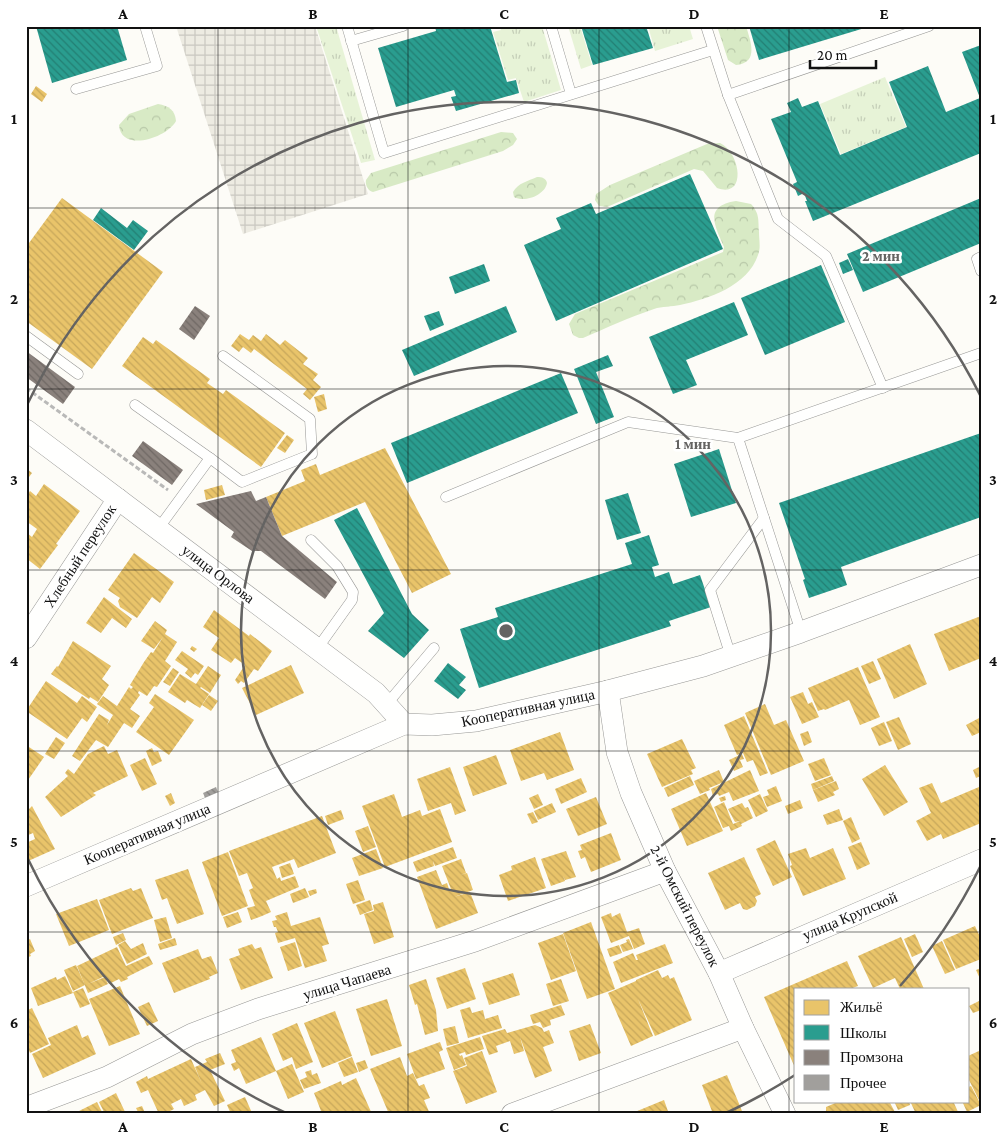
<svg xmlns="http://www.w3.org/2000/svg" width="1007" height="1140" font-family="'Crimson Pro',serif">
	<defs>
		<pattern id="grass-tufts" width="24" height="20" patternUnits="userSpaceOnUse" patternTransform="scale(1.25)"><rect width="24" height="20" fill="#e7f3d7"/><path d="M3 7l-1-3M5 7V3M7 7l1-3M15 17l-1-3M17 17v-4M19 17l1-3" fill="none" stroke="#c5cfb8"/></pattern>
		<pattern id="forest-crowns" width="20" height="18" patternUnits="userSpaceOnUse" patternTransform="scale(1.25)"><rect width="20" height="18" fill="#d8eac5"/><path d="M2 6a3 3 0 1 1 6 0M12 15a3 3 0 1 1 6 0" fill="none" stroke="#b8c8a8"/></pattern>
		<pattern id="plaza-grid" width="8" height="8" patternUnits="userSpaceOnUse" patternTransform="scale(1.25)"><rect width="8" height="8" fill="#edebe2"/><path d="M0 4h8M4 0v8" fill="none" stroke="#cac8c1"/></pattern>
		<pattern id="homes-back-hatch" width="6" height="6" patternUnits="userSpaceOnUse" patternTransform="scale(1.25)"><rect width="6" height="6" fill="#e9c46a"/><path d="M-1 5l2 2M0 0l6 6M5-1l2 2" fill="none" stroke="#c7a75b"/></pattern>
		<pattern id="schools-back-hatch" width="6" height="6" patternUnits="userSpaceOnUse" patternTransform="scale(1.25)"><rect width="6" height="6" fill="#2a9d8f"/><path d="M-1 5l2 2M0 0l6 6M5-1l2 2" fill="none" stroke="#237f73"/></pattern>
		<pattern id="industry-back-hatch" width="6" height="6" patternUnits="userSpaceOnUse" patternTransform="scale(1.25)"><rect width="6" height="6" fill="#8a817c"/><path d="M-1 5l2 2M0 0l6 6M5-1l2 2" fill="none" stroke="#6f6864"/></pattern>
		<pattern id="building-back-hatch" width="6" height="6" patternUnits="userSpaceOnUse" patternTransform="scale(1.25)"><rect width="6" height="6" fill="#a19f9c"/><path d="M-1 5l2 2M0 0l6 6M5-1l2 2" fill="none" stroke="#82807e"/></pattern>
	</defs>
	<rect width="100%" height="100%" fill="#fdfcf7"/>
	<g fill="url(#grass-tufts)">
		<polygon points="316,26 336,26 375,160 361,163"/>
		<polygon points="500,26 542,26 561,90 524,102 516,78 508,80 493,32 501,30"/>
		<polygon points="568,26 580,26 592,65 581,69"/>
		<polygon points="648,26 689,26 693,39 655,51"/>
		<polygon points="885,77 906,127 841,154 820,104"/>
	</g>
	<g fill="url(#forest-crowns)">
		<path d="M717 26H746C750 40 760 63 736 65L728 60Z"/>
		<path d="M158 104C169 106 175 110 176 121 167 138 121 153 119 125L129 114Z"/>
		<path d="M501 132 513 133 517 139 513 145 503 151 373 192C368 191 365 185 366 180L371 173Z"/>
		<path d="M720 143C741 153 747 199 717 188L703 171 694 169 607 207 599 206 595 200 596 194 610 185 707 144Z"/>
		<path d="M537 177C542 177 546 178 547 183 545 195 525 203 514 197L513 192C518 183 528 181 537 177Z"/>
		<path d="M736 201 751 204C760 214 758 220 759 232 759 240 761 248 758 255 748 286 708 299 680 305 672 307 662 306 654 309 630 317 606 328 583 338H579L573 335 569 324 575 314 723 252 724 247C715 226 703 206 736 201Z"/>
	</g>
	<polygon fill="url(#plaza-grid)" points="176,26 315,26 368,194 243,234"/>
	<g fill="url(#homes-back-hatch)">
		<polygon points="36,86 47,94 42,102 31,94"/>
		<polygon points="62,198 163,272 92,369 26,321 26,247"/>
		<polygon points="240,334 249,340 253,335 261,341 266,334 280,345 285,340 308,358 303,364 318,374 313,380 321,387 310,400 303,394 307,389 254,349 251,353 243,347 239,352 231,346"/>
		<polygon points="143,337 153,344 156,340 210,379 207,383 223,394 226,390 285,433 261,467 122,366"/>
		<polygon points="324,394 327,409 318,412 314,397"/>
		<polygon points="287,435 294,440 285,453 277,448"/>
		<polygon points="385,448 451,574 412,593 365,502 282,536 266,497 305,481 301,470 316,464 320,475"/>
		<polygon points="26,468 32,473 26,481"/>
		<polygon points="44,484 80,511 56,544 58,545 40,569 26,558 26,535 27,533 32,537 37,529 26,521 26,496 30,491 36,496"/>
		<polygon points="222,485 225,495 206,500 204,490"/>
		<polygon points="134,553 174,582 160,603 152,597 137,618 120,607 118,601 120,598 108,590"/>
		<polygon points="104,597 132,619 126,628 112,618 101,633 86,623"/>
		<polygon points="214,610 249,636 250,634 272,651 258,671 254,669 244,683 241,681 238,684 235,680 245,665 235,658 231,663 211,650 219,638 203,627"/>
		<polygon points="981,616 981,658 949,671 934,634"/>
		<polygon points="155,621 167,630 165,634 177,642 165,661 171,666 157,687 154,686 147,696 139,691 138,693 140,695 130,709 140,716 132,728 124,723 108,747 96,740 80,761 72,756 99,714 109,720 107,725 113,715 97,704 103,696 117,706 129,687 131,689 133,687 130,685 144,662 151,652 153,653 163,637 154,649 141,641"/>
		<polygon points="73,641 111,666 102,679 109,685 98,702 90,697 89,699 51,674 57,666 58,667"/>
		<polygon points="910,644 927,684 894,699 877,659"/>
		<polygon points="192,646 197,649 194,652 190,649"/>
		<polygon points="182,651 204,666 198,675 195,673 191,678 185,673 188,669 175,660"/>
		<polygon points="873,661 881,679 869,684 861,666"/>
		<polygon points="291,665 304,693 256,715 242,688"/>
		<polygon points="208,666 221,675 210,693 201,687 200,688 209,694 200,708 187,700 185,703 168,692 180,674 196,684"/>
		<polygon points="858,667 880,717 860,725 849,700 825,710 824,709 818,711 808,688"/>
		<polygon points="173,668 179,672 170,686 163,682"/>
		<polygon points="46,681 77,703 82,696 97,707 87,722 82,718 67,739 26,711"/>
		<polygon points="803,692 808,704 812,702 819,717 802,724 790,697"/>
		<polygon points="155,694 194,720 169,755 136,732 154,707 149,703"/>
		<polygon points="209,695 218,701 211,711 202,705"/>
		<polygon points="765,704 774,725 786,720 804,761 771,775 745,713"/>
		<polygon points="744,716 768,773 760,776 753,760 747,762 743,753 737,755 724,725"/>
		<polygon points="899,717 911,744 898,750 886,722"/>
		<polygon points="981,717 981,732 972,736 966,725"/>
		<polygon points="884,722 892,741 879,746 871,728"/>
		<polygon points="808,731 812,742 804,746 800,734"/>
		<polygon points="560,732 574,770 547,780 544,773 521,781 510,750"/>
		<polygon points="56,737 65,743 54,759 45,754"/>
		<polygon points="682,739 696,768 691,770 693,774 662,787 647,754"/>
		<polygon points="26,745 44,757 26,783"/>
		<polygon points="104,746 108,754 117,750 128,776 93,793 96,795 61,817 45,797 68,776 65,773 68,769 74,774 88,754"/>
		<polygon points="152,748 154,752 158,751 162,761 152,766 146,751"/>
		<polygon points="742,754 744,759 740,760 743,767 734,771 729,760"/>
		<polygon points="496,755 507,784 473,796 463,767"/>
		<polygon points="145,758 157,784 142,791 130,765"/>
		<polygon points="824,758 831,775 815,781 808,764"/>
		<polygon points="885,765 908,802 884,816 862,779"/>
		<polygon points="450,767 466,811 455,815 451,803 428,811 417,779"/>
		<polygon points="979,767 981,776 976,778 973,770"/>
		<polygon points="719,770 724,782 709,788 710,790 700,794 694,781"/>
		<polygon points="750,770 759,791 733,801 729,792 719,796 718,794 713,796 711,789"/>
		<polygon points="690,776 694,785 668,797 664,788"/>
		<polygon points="832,776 834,781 813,790 811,784"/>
		<polygon points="581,778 587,792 561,804 555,789"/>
		<polygon points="836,781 839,789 833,792 835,795 818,802 813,790"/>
		<polygon points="932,783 941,803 979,787 981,791 981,823 943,839 941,834 927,841 916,821 931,813 919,788"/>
		<polygon points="776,786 782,801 767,807 763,797 769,795 767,790"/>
		<polygon points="171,793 175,803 170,806 165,796"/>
		<polygon points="706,793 723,831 687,846 671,809"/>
		<polygon points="394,794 402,817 420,810 422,816 440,809 452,842 385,867 362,806"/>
		<polygon points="538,794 543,805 534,809 529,798"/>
		<polygon points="760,794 768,811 756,817 748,800"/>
		<polygon points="725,796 726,800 721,802 719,798"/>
		<polygon points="596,797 607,824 578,836 566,809"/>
		<polygon points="800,800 803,808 788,814 785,806"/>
		<polygon points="724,802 733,824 740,821 735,822 728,809 742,803 745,808 748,807 753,818 741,824 742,826 731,831 729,826 723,828 714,807"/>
		<polygon points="552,803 556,812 538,820 534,811"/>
		<polygon points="32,806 55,849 26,862 26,843 35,839 33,833 26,836 26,812"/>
		<polygon points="839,809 843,820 827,825 823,815"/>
		<polygon points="341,810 344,819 328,825 325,816"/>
		<polygon points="533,812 538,822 532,824 527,814"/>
		<polygon points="322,816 336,853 298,868 294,859 272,867 277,879 280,877 281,881 295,876 299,887 266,901 271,912 262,916 260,911 262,916 251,920 247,908 255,906 249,890 253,888 247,873 239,876 229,851"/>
		<polygon points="851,817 860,839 852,843 843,821"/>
		<polygon points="368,826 376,847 363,852 355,831"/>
		<polygon points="611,833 621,860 591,872 585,857 581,859 578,851 582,850 580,845"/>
		<polygon points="775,840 792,877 773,886 756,849"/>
		<polygon points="861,842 870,864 857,870 848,847"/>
		<polygon points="453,847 457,858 435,866 433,861 434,866 417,872 413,862"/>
		<polygon points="806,848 810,858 833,848 846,879 803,896 790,866 792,865 788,854"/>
		<polygon points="376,849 383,868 359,876 352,858"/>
		<polygon points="566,851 576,877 565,880 563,876 565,881 551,886 541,859"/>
		<polygon points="228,852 248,906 222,916 202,862"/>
		<polygon points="535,857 546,888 508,901 499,875 512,870 511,866"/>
		<polygon points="744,857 761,894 755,897 757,901 755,906 747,910 743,909 740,903 725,910 708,873"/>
		<polygon points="461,859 466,873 460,875 467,873 473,890 454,897 470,892 478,913 436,929 417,877 436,870 442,885 447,883 449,889 451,889 442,866"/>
		<polygon points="290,863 294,874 282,878 279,867"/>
		<polygon points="188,869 204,914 177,924 167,898 162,900 155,880"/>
		<polygon points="358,880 365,900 353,904 346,884"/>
		<polygon points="131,888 133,891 141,888 153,918 112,934 99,900"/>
		<polygon points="305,888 309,897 293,903 290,894"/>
		<polygon points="316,889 317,893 310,896 308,891"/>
		<polygon points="97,899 109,930 69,946 56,914"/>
		<polygon points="370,900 373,910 360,915 356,905"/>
		<polygon points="383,902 394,937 374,944 364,914 374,911 373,905"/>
		<polygon points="238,912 242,922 227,928 223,917"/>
		<polygon points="287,912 291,926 320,917 329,944 322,946 327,961 305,968 295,938 278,943 275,933 278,932 276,927 274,927 272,921 277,920 275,916"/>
		<polygon points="611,913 612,917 620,913 627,932 639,928 645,944 634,949 629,936 611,943 601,917"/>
		<polygon points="166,917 172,938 160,942 154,920"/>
		<polygon points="591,922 615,989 587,999 563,933"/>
		<polygon points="975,926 981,939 981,959 956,969 943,940"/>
		<polygon points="123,933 126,940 116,945 113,937"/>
		<polygon points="563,934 576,971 551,980 538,943"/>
		<polygon points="915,934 923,952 912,957 904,939"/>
		<polygon points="901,937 924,989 900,989 895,978 873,988 858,956"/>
		<polygon points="175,938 177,945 160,950 158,944"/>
		<polygon points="30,939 35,951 30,954 31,956 26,958 26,941"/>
		<polygon points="629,939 633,949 623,952 620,945 627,942 626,940"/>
		<polygon points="125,941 131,949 143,943 147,954 127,964 118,945"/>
		<polygon points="942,941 955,970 945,974 932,946"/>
		<polygon points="295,942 302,966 288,971 280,947"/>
		<polygon points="252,944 255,949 261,947 273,978 241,990 229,959 240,955 238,949"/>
		<polygon points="665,944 673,963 621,983 613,962 633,953 636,960 638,960 636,955"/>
		<polygon points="619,945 622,953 610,957 607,949"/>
		<polygon points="117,947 126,966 149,956 153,964 127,977 128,979 121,982 119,979 109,984 105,976 88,984 105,977 108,984 88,993 77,966"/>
		<polygon points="198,949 202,959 211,956 218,973 209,977 210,979 174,993 162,963"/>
		<polygon points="847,961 858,986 850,989 796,989 796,1070 764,997"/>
		<polygon points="76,965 85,985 73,991 64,970"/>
		<polygon points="465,968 476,999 447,1009 436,978"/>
		<polygon points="981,968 981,981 976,970"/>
		<polygon points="658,970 662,978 668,975 670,979 674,977 692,1020 655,1036 638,999 653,1036 631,1046 608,993 636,981 636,980"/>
		<polygon points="513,973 520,995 489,1005 482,983"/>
		<polygon points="65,976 73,993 38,1006 31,988 56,977 57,980"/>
		<polygon points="426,979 436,1010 438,1031 425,1035 417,1004 415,1005 409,985"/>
		<polygon points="561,979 569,1001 553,1006 546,984"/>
		<polygon points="120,986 140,1034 109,1046 89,999"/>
		<polygon points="83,988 90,1004 80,1008 73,992"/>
		<polygon points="387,999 402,1046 371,1056 356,1009"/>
		<polygon points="981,1000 981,1010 973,1013 969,1006"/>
		<polygon points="149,1002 158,1021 147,1026 138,1007"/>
		<polygon points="561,1005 565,1015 550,1020 551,1025 543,1028 540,1022 533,1024 530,1015"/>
		<polygon points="470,1007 472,1013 483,1010 485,1019 498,1015 502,1028 468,1038 460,1010"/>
		<polygon points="32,1008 49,1044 30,1053 26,1044 26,1011"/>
		<polygon points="335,1011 352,1056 322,1068 304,1023"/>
		<polygon points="297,1023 313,1062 296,1069 292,1057 283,1061 272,1034"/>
		<polygon points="590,1024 601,1053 579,1061 569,1031"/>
		<polygon points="77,1025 82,1038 88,1035 96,1054 43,1078 32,1054 51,1045 48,1038"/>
		<polygon points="535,1025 542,1028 544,1032 549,1030 554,1043 543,1047 552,1071 535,1078 520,1037 524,1051 514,1054 510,1041 496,1046 498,1052 489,1055 482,1036 505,1029 507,1033"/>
		<polygon points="455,1026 459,1043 447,1046 443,1029"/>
		<polygon points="261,1037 276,1071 246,1084 239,1068 234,1071 231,1064 236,1062 231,1050"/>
		<polygon points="480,1037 484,1049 466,1055 465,1052 459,1054 460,1056 462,1055 466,1065 454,1070 446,1048"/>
		<polygon points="440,1042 443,1050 439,1052 445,1069 416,1079 407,1054"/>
		<polygon points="981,1050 981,1104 968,1078 968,1056"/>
		<polygon points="482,1051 497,1092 466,1104 453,1071 467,1066 464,1058"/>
		<polygon points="220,1053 225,1064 210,1070 225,1101 214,1106 205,1090 195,1095 197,1100 184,1106 181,1099 171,1104 174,1109 164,1114 159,1114 148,1090 141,1093 136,1082 147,1076 148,1079 191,1059 202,1084 195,1067 207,1062 205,1059"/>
		<polygon points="352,1057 358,1072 344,1077 338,1063"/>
		<polygon points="400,1057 407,1076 413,1073 419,1086 424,1084 430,1098 424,1100 430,1114 389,1114 370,1069"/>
		<polygon points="365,1060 368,1068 359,1072 356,1063"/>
		<polygon points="292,1064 304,1092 288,1099 276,1071"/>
		<polygon points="311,1070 312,1075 317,1073 321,1083 304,1089 300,1080 307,1077 305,1072"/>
		<polygon points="727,1075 740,1106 743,1114 713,1114 702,1085"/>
		<polygon points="356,1078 372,1114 315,1114 321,1111 314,1093 341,1081 342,1085"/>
		<polygon points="971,1086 981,1105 967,1112 962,1101 968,1101 968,1087"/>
		<polygon points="116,1093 126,1114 105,1114 99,1102"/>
		<polygon points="245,1097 252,1113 231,1114 227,1105"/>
		<polygon points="664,1100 669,1114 630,1114"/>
		<polygon points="840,1101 889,1101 896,1114 826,1114 826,1107"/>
		<polygon points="894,1101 909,1101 910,1105 898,1110"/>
		<polygon points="910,1101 953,1101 959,1114 916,1114"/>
		<polygon points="97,1102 103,1114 73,1114"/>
		<polygon points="142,1106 145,1113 139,1114 136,1108"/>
	</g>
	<g fill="url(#schools-back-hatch)">
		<polygon points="36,26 117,26 127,60 52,83"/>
		<polygon points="435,26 490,26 507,82 516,80 519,93 456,111 451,97 456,96 454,90 396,107 378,48 436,31"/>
		<polygon points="581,26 646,26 653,48 593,65"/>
		<polygon points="749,26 868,26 868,27 759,60"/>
		<polygon points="981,45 981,153 813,221 805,201 807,201 804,193 798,196 793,184 797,182 771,119 791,112 787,103 798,98 802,107 818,101 840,155 907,127 889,82 928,66 946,112 980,98 962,52"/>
		<polygon points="690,174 723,249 556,321 524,245 561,229 556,218 591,203 596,214"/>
		<polygon points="981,198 981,243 863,292 847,254"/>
		<polygon points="101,208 127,228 133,220 148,231 134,250 93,220"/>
		<polygon points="848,259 853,270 843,274 839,263"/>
		<polygon points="484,264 490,281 455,294 449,277"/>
		<polygon points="821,265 845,322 765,355 741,298"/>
		<polygon points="734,302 748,335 686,360 697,385 673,394 649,337"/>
		<polygon points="506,306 517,332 414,376 402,350"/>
		<polygon points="439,311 444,325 430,331 424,316"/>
		<polygon points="608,355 613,366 596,372 614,417 596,424 574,369"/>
		<polygon points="561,373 578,413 407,483 391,443"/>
		<polygon points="981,433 981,517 841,567 847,585 809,598 803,580 805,579 779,503"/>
		<polygon points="719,449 736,503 691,517 674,464"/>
		<polygon points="628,493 641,533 617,540 605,500"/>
		<polygon points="357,508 412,614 429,630 404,658 368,631 384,613 334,520"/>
		<polygon points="649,535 659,565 652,567 655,577 669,572 673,584 700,575 711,607 669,621 671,626 479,688 460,629 498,617 495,608 632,564 625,543"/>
		<polygon points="448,663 466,677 459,685 466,690 458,699 434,681"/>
	</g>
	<g fill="url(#industry-back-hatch)">
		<polygon points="195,306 210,316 194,340 179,329"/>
		<polygon points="26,351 75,387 63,404 26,377"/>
		<polygon points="143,441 183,470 172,485 132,456"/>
		<polygon points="251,491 256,501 266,497 282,536 337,582 325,599 261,551 252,551 231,537 234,532 196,504"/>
	</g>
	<polygon fill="url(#building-back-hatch)" points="216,787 219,795 206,800 203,793"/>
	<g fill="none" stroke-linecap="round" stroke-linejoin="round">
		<g stroke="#979795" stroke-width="11">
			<g id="lane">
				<polyline points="347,26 384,153 713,50"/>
				<polyline points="551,26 571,94"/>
				<polyline points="706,26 728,95 778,219 826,256 883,388"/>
				<polyline points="351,41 403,26"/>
				<polyline points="76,89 157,66 145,26"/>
				<polyline points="728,95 929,26"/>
				<polyline points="981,257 977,259 981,271"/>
				<polyline points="26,336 78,374"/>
				<polyline points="135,405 210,458"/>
				<polyline points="446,497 628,422 738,438"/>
				<polyline points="158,529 210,458 242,482 312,454 310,419 223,356"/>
				<polyline points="311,540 337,566 353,592 352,600 317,649"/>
				<polyline points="801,632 738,438 981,353"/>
				<polyline points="731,657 710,590 764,518"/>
				<polyline points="386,705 434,648"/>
			</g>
		</g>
		<g stroke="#979795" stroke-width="22">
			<g id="street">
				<polyline points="26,430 376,693 404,724"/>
				<polyline points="26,638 118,499"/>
				<polyline points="608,691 617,752 631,793 665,871 719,973 743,1028 785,1114"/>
				<polyline points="26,886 404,724 432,725 476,721 608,691 703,666 801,632 981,565"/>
				<polyline points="719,973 981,860"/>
				<polyline points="33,1105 107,1077 192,1034 258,1009 475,941 665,871"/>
				<polyline points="512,1114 743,1028"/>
			</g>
		</g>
		<polyline stroke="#b9b9b8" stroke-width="3" stroke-dasharray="5 2.5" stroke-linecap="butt" points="26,388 168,490"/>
		<use href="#lane" stroke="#fffffe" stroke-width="10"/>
		<use href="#street" stroke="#fffffe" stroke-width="21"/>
	</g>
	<path fill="none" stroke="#111" stroke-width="1" stroke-opacity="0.55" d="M218 26V1114M408 26V1114M599 26V1114M789 26V1114M26 208H981M26 389H981M26 570H981M26 751H981M26 932H981"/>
	<g fill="none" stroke="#646362" stroke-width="2.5">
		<circle cx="506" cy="631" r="265"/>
		<path d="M980 867A530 530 0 0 1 900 986M795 1075A530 530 0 0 1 726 1113M286 1113A530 530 0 0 1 28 859M28 403A530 530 0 0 1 980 395"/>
	</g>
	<g text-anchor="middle" stroke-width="5" stroke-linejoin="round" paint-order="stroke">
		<g font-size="15" fill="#111" stroke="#fff">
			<text transform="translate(80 556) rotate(-57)" y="5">Хлебный переулок</text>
			<text transform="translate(218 574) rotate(37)" y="5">улица Орлова</text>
			<text transform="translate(528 708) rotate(-12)" y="5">Кооперативная улица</text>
			<text transform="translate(147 834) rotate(-23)" y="5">Кооперативная улица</text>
			<text transform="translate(685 906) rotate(63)" y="5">2-й Омский переулок</text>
			<text transform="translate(850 916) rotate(-23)" y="5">улица Крупской</text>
			<text transform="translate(347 982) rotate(-17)" y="5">улица Чапаева</text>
		</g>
	</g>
	<circle cx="506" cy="631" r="8" fill="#646362" stroke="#fff" stroke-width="2.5"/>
	<g font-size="15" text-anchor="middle" font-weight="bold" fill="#646362" stroke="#fff" stroke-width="5" stroke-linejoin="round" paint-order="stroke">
		<text x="881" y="261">2 мин</text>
		<text x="693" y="449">1 мин</text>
	</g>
	<rect width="1007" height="1140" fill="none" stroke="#ffffff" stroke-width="55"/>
	<rect x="794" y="988" width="175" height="115" fill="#ffffff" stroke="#a0a0a0"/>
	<rect x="804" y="1000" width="25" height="15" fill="#e9c46a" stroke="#a0a0a0"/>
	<text x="840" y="1012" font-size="15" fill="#111111">Жильё</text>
	<rect x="804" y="1025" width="25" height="15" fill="#2a9d8f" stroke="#a0a0a0"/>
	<text x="840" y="1038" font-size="15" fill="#111111">Школы</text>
	<rect x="804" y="1050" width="25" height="15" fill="#8a817c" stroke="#a0a0a0"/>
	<text x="840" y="1062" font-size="15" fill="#111111">Промзона</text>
	<rect x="804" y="1075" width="25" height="15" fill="#a19f9c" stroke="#a0a0a0"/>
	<text x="840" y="1088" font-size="15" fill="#111111">Прочее</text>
	<path d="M810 60v8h66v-8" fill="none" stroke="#111111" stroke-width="2.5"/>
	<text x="817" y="60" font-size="15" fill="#111111" stroke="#ffffff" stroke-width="4" paint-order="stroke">20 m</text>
	<rect x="28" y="28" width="952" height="1084" fill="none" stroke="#111" stroke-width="2"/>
	<g font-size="16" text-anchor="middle" font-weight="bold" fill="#111">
		<text x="123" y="19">A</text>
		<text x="313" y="19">B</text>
		<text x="504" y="19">C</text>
		<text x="694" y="19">D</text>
		<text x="884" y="19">E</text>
		<text x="14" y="124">1</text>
		<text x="993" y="124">1</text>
		<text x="14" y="304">2</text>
		<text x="993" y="304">2</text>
		<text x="14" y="485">3</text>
		<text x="993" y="485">3</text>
		<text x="14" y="666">4</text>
		<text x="993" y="666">4</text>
		<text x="14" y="847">5</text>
		<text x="993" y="847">5</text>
		<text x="14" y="1028">6</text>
		<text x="993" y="1028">6</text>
		<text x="123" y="1132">A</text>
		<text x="313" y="1132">B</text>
		<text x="504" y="1132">C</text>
		<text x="694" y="1132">D</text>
		<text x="884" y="1132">E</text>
	</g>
</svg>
